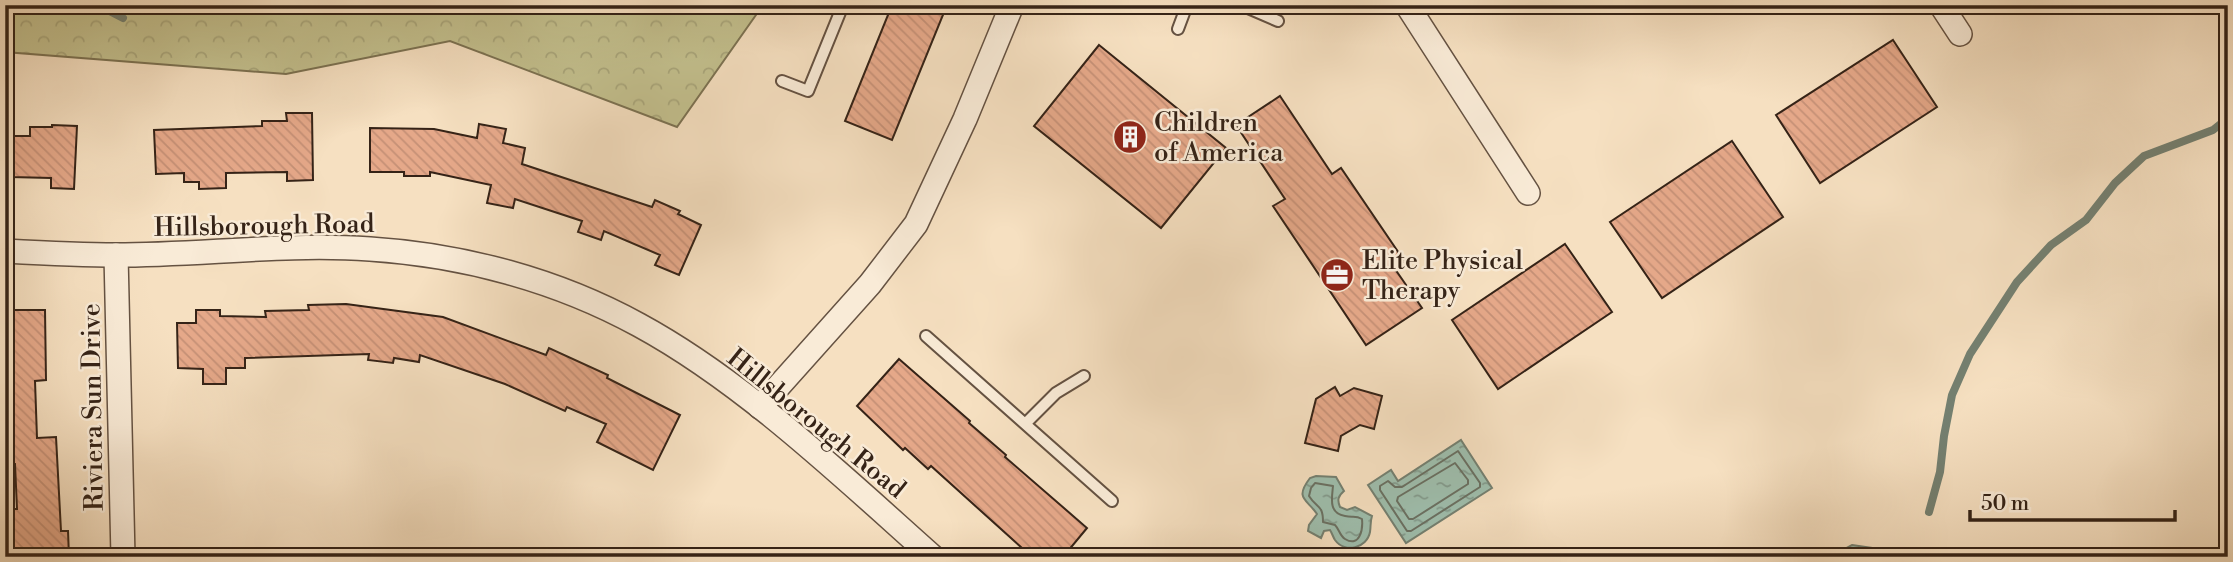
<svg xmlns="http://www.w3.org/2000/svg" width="2233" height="562" font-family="'Libre Bodoni',serif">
	<defs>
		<pattern id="forest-crowns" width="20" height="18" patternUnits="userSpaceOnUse" patternTransform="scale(1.75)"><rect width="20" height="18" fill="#c3c08e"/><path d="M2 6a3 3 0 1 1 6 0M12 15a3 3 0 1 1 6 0" fill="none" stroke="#a8a57a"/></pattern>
		<pattern id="water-ripples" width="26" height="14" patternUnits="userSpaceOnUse" patternTransform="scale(1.75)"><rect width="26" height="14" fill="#9ebead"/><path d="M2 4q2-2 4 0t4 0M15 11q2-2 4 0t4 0" fill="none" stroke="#829a8c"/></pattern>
		<pattern id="building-back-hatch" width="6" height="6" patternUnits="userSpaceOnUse" patternTransform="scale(1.75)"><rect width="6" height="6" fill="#e5a889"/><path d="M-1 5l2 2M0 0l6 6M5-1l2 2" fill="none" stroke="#c59076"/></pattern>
	</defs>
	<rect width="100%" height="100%" fill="#f6e0c1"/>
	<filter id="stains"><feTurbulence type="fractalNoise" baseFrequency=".00286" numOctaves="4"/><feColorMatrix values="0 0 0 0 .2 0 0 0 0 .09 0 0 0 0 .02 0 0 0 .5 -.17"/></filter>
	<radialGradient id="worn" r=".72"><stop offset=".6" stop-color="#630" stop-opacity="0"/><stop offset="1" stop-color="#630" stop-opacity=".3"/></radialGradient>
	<polygon fill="url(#forest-crowns)" stroke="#7c7252" stroke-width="2" points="5,5 763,5 677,127 450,41 286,74 5,52"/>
	<g fill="url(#water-ripples)" stroke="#748071" stroke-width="2">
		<polygon points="1461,440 1492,488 1406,543 1368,485 1391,470 1398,481"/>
		<path d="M1316 476 1336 477 1344 491C1338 496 1337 500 1340 507L1347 510 1355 507 1372 516C1370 522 1371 526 1370 532 1367 548 1345 554 1335 540 1333 537 1332 533 1330 530L1324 531 1321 538 1308 531 1309 525 1317 514C1307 499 1294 499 1310 478Z"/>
		<polygon points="1852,545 1886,550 1905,557 1835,557 1835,554"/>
	</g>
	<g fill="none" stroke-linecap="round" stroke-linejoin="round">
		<g stroke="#6a7062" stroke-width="2">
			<polygon points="1458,451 1480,483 1480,487 1411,531 1407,531 1380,490 1380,486 1388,481 1395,487 1402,487"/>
			<polygon points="1455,463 1468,480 1468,484 1413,519 1409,519 1397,501 1398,497"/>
			<path d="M1315 483 1333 486C1332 498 1328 513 1345 516 1353 518 1355 515 1362 519 1363 529 1360 548 1345 539 1340 536 1339 529 1335 525L1323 522C1323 504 1317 509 1309 496L1311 488Z"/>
		</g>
		<g stroke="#748071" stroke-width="8">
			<polyline points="98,5 123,18"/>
			<polyline points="1929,512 1940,472 1944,436 1952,395 1970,354 2017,282 2051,245 2086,220 2115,183 2144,156 2213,130 2228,118"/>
		</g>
	</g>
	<g fill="url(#building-back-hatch)" stroke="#352317" stroke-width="2">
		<polygon points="892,5 947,5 892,140 845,121"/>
		<polygon points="1893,40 1937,107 1820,183 1776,115"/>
		<polygon points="1099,45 1226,148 1161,228 1034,126"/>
		<polygon points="1280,96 1332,174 1341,168 1405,262 1395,269 1422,308 1366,345 1273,206 1285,199 1236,125"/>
		<polygon points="286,113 312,113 313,180 287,181 287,172 226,173 226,188 199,189 199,182 184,182 184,173 156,174 154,130 262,126 262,121 287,121"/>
		<polygon points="479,124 506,129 503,143 525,148 522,164 652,207 655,200 680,211 678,214 701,225 679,275 655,265 660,255 604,231 601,240 578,232 582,221 515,199 513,208 487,203 491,185 430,172 430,176 404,176 404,172 370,172 370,128 434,129 477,138"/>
		<polygon points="52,125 77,126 74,189 51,188 51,178 11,177 12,136 30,136 30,127 52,127"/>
		<polygon points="1732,141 1783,217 1662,298 1610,222"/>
		<polygon points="1565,244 1612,312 1498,389 1452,320"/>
		<polygon points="346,304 443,317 546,355 549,348 608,375 607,378 680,415 653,470 597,442 606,424 567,407 565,411 505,384 420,355 419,362 394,358 393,363 368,360 369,354 245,358 245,368 226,368 226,384 203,384 203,369 178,368 177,323 196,323 196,310 220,310 220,316 266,317 265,311 309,310 308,305"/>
		<polygon points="5,310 45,310 46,380 35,381 37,438 56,437 61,531 68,531 69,557 15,557 14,549 9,549 8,509 17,509 15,464 5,465"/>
		<polygon points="899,359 970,421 969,423 1006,455 1005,457 1087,528 1063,557 1032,557 931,466 928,469 905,448 903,450 857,406"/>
		<polygon points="1335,387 1340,396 1354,388 1382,396 1374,429 1360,425 1341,436 1338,451 1305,443 1316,399"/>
	</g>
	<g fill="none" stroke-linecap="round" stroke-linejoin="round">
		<g stroke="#655242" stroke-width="14">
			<g id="service">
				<polyline points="1241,5 1278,21"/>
				<polyline points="1178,29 1187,5"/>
				<polyline points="782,81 808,91 843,5"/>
				<polyline points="926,336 1112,501"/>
				<polyline points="1026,423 1056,393 1084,376"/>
			</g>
		</g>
		<g stroke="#655242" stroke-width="26">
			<g id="minor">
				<polyline points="1407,5 1528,193"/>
				<polyline points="1941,5 1960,34"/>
				<path d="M5 251C42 253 79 255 116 255 201 255 286 243 370 249 463 255 557 280 639 325 744 382 843 477 933 557"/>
				<polyline points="116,255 123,557"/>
				<polyline points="760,407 870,284 916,224 965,119 1012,5"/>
			</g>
		</g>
		<use href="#service" stroke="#f9ebd7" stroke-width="10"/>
		<use href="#minor" stroke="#f9ebd7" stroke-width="23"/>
	</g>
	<defs>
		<g id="building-disc" transform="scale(1.75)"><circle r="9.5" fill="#8f2418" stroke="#f9ebd7"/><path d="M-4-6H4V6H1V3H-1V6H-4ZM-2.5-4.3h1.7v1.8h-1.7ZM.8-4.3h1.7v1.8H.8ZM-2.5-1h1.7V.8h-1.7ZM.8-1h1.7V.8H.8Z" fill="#fff"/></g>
		<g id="office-disc" transform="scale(1.75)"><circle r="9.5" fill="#8f2418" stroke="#f9ebd7"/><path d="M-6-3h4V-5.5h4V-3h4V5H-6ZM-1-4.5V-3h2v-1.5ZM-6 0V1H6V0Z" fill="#fff"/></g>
	</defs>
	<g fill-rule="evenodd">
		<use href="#building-disc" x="1130" y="137"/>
		<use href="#office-disc" x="1337" y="275"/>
	</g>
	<g text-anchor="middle" stroke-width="5" stroke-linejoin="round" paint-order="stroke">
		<g font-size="26" fill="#352317" stroke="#f9ebd7" text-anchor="start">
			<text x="1154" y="131">Children<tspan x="1154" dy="30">of America</tspan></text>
			<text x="1362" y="269">Elite Physical<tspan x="1362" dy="30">Therapy</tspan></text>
		</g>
		<g font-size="26" fill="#352317" stroke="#f9ebd7">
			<text transform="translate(264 225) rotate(-1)" y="9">Hillsborough Road</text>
			<text transform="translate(92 407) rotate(-91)" y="9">Riviera Sun Drive</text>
			<text transform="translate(817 423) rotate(39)" y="9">Hillsborough Road</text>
		</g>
	</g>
	<rect width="2233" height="562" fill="none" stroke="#f6e0c1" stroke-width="28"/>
	<rect x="7" y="7" width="2219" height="548" fill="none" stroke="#352317" stroke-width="3.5"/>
	<rect x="14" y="14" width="2205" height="534" fill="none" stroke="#352317" stroke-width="2"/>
	<path d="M1970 510v10h205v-10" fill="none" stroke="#352317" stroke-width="3.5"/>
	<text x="1981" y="510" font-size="21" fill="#352317" stroke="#f9ebd7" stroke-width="5" paint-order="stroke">50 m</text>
	<rect width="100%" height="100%" filter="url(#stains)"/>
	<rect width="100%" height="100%" fill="url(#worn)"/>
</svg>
